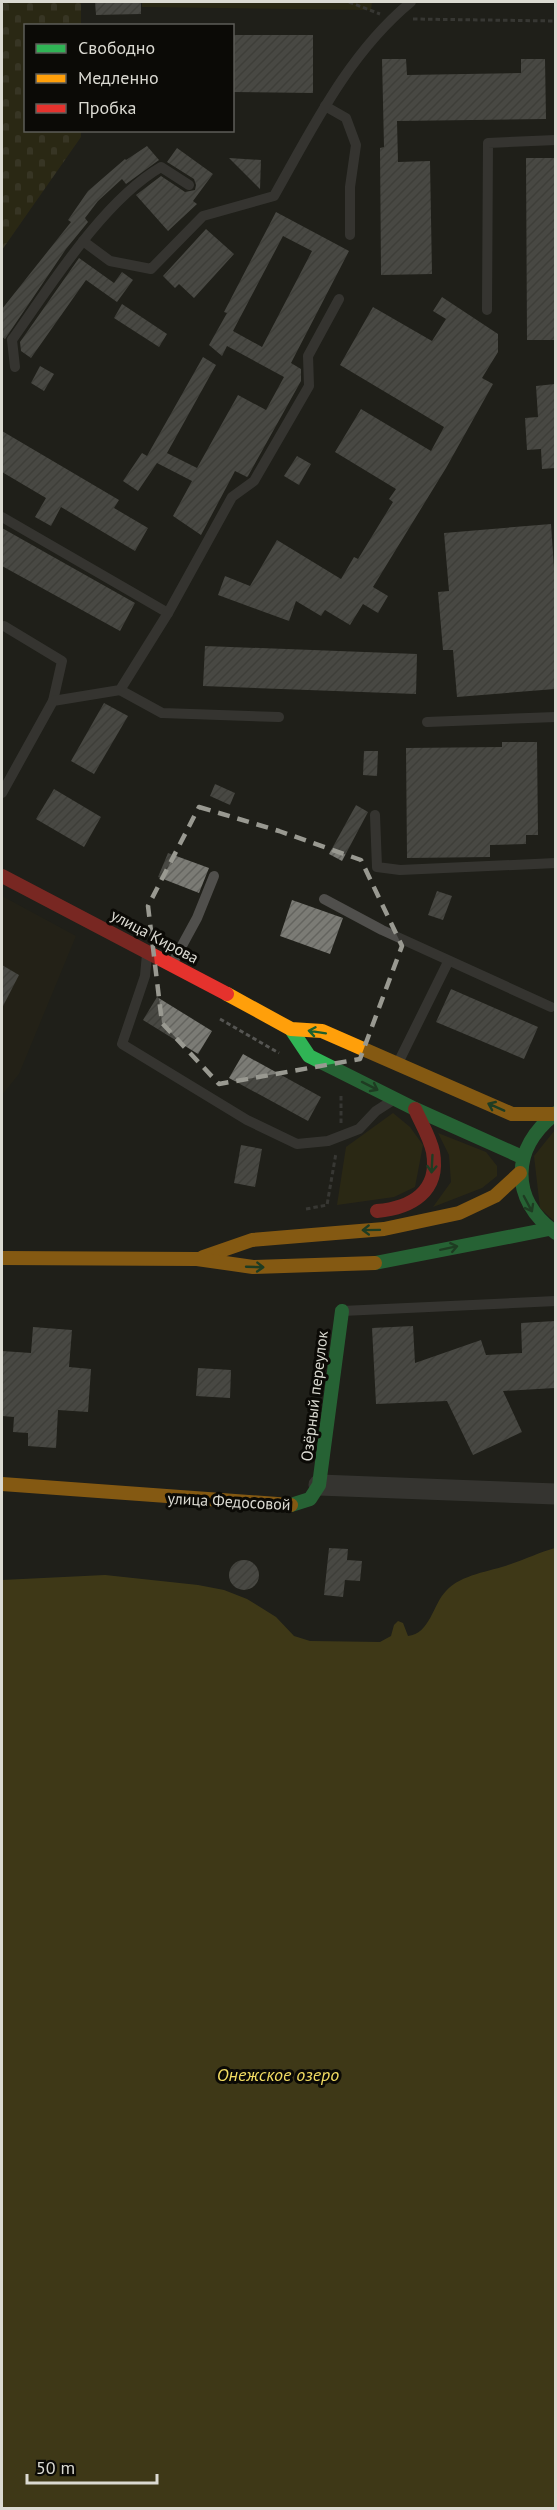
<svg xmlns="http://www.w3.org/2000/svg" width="557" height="2510" font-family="'PT Sans',sans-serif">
	<defs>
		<pattern id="cemetery-stones" width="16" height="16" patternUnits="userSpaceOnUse" patternTransform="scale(1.5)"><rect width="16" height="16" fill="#39330f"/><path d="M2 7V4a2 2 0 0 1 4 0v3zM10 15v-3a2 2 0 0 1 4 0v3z" fill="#555031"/></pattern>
		<pattern id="building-hatch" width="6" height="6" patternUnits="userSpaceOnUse" patternTransform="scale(1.5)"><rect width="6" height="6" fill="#7b7b75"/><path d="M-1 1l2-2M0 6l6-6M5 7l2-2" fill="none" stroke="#64645f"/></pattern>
	</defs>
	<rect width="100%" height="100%" fill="#1f1f19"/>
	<polygon fill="#282515" points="2,896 76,936 19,1074 2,1095"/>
	<g fill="#39330f">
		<polygon points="142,2 372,2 371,10 142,7"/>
		<polygon points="393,1113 410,1127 423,1145 415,1187 394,1197 337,1205 346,1147"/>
		<polygon points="555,1130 555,1222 540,1208 534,1156"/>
		<polygon points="438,1133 486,1152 497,1166 497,1176 482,1188 433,1207 451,1182 449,1155"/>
	</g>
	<polygon fill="url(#cemetery-stones)" points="2,2 81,2 81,25 26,26 26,130 81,131 81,137 2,250"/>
	<path fill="#645816" d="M555 1548V2508H2V1580L105 1575 198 1585 224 1590 247 1599 276 1617 294 1636 310 1641 380 1642 391 1636 394 1625 398 1621 403 1623 408 1636C430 1634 433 1604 446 1591 462 1574 490 1572 511 1564 526 1559 540 1552 555 1548Z"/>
	<g fill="url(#building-hatch)" fill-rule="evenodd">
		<polygon points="95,2 141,2 141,14 96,15"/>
		<polygon points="232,35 313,35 313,93 232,92"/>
		<polygon points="382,59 406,59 407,75 521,73 521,59 545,59 546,119 397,121 398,162 430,161 432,274 381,275 380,148 384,147"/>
		<polygon points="147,146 159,160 126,184 122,179 98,201 85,218 88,222 66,249 5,339 2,337 2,309 71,222 68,220 88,191 125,159 126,160"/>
		<polygon points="177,148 213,174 193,201 197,204 168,231 136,195 161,176 185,192 195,190 196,185 194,179 167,162"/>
		<polygon points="229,158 261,160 260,189"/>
		<polygon points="526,158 555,158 555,340 527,340"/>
		<path d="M276 212 349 251 291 363 301 369V381L248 476 247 477 235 471 201 535 173 516 192 481 157 463 138 491 123 481 142 453 147 456 203 357 216 365 167 453 197 468 238 395 266 410 284 377 227 346 222 356 209 345 227 313 224 312ZM283 236 312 251 262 347 233 331Z"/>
		<polygon points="206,229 234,254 194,298 179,284 175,288 163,276"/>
		<polygon points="79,258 114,283 122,272 133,280 117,302 86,280 31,358 21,351 20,342"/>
		<polygon points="442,297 498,334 498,352 482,378 493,384 446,468 373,587 388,596 378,613 363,604 350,625 325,610 321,616 296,601 289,621 218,595 225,576 250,586 277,540 341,579 354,557 358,559 393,502 389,499 396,489 335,452 361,409 431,451 444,427 340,365 373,307 432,341 446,319 433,311"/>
		<polygon points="122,304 167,334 159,347 114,318"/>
		<polygon points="40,366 54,374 44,391 31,383"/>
		<polygon points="555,384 555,468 542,469 541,449 527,450 525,418 538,417 536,386"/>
		<polygon points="2,431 119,500 114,508 148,528 135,551 61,507 51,526 35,517 46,498 2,472"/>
		<polygon points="297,456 311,464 299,485 284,476"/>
		<polygon points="551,524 555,583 555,689 457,697 453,650 443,650 438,592 449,591 444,533"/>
		<polygon points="2,528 135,603 120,631 2,566"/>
		<polygon points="205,646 417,654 416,694 203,686"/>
		<polygon points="104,703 128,716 94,774 71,761"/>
		<polygon points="502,742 537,742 538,835 526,835 526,844 490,845 490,857 407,858 406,748 502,747"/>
		<polygon points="364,751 378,751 377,776 363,775"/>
		<polygon points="215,784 235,793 230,805 210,796"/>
		<polygon points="54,789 101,817 84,847 36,819"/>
		<polygon points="356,805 368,812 342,861 329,854"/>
		<polygon points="168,853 209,868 199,893 158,877"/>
		<polygon points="437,891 452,896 443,920 428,915"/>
		<polygon points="292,900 343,918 330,954 280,936"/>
		<polygon points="2,965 19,975 2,1008"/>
		<polygon points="451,989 538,1027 524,1059 436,1022"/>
		<polygon points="157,997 212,1031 198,1054 143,1020"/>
		<polygon points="243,1054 321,1097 308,1121 229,1078"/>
		<polygon points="241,1145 262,1149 255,1187 234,1183"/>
		<polygon points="555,1321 555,1388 503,1391 522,1432 473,1455 447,1401 376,1404 372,1328 413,1326 415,1363 481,1340 486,1355 522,1353 521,1323"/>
		<polygon points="33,1327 72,1330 69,1367 91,1369 88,1412 58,1410 56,1448 28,1446 28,1433 13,1432 14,1417 2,1416 2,1351 31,1353"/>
		<polygon points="198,1368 231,1370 230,1398 196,1396"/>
		<polygon points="329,1548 348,1549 347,1560 362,1561 360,1581 345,1580 343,1597 324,1595"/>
		<circle cx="244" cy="1575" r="15"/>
	</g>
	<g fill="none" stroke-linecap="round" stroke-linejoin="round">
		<g stroke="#555552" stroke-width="3" stroke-dasharray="4.5 3" stroke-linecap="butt">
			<polyline points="349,2 380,14"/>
			<polyline points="413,19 556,21"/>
			<polyline points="220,1019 279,1053"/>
			<polyline points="341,1096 341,1123"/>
			<polyline points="306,1209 327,1205 336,1153"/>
		</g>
		<g stroke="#504f4c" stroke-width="10">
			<polyline points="325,106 346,118 356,145 350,187 350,235"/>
			<path d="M83 241 110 261 151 269 203 216 274 196C313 127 349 53 411 2"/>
			<polyline points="487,310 488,143 556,140"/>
			<path d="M15 367 12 340C51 285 103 201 161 167L189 185"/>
			<polyline points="2,517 168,613"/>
			<polyline points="4,626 62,661 53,701"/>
			<polyline points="120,690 162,713 279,717"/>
			<polyline points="427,722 556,717"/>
			<polyline points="2,793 53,701 120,690 168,613 232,497 254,481 309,386 308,356 339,299"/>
			<polyline points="375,815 377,867 400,870 556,863"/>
			<polyline points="324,899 382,930 551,1007"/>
			<polyline points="147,954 145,976 122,1044 247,1120 297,1144 328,1141 359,1129 376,1111 390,1102"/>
			<polyline points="172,964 197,918 214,876"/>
			<polyline points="398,1063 448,962"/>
			<polyline points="342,1311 556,1301"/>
		</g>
		<polyline stroke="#504f4c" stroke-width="21" points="319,1485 556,1494"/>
		<g stroke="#30b455" stroke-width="14">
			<polyline points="291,1029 309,1056 415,1109 522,1157"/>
			<path d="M556 1113C511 1148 509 1199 556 1233"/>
			<polyline points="375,1263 549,1229"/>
			<polyline points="291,1505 310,1499 319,1485 342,1311"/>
		</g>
		<g stroke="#ff9f0a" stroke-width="14">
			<polyline points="227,994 291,1029 322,1031 512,1114 553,1114"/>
			<polyline points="203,1257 252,1240 384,1229 459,1213 495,1196 520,1173"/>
			<polyline points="2,1258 197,1259 253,1267 375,1263"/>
			<polyline points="2,1484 291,1505"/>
		</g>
		<g stroke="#e5322d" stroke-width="14">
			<polyline points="2,876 227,994"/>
			<path d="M377 1211C411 1208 440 1192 433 1152 430 1137 421 1123 415 1109"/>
		</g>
	</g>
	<defs><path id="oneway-shaft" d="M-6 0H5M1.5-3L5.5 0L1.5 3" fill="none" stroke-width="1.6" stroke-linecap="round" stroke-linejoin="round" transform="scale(1.5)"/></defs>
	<g stroke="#1e5f2e">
		<use href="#oneway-shaft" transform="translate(317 1032) rotate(-171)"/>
		<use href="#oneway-shaft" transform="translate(370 1086) rotate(27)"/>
		<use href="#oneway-shaft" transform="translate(496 1107) rotate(-156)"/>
		<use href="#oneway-shaft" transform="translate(432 1164) rotate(93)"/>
		<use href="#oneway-shaft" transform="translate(528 1204) rotate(62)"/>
		<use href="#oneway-shaft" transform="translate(371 1230) rotate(179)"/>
		<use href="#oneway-shaft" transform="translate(449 1248) rotate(-12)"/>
		<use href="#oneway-shaft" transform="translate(255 1267) rotate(2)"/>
	</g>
	<path d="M0 0H557V2510H0ZM199 807 279 831 361 860 402 946 360 1059 219 1084 162 1023 148 906Z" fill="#1f1f19" fill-opacity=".55" fill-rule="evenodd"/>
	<path fill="none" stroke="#999991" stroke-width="4.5" stroke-dasharray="12 8" stroke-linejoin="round" d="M199 807 279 831 361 860 402 946 360 1059 219 1084 162 1023 148 906Z"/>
	<g text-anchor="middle" stroke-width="6" stroke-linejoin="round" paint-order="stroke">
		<g font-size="16" fill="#dbdad2" stroke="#0b0a06">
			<text transform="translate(155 936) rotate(28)" y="6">улица Кирова</text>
			<text transform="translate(314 1396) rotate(-83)" y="6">Озёрный переулок</text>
			<text transform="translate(229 1501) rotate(3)" y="6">улица Федосовой</text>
		</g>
		<g font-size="18" font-style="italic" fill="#f3dd63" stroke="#0b0a06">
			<text x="278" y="2081">Онежское озеро</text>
		</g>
	</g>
	<rect width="557" height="2510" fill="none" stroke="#dbdad2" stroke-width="6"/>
	<rect x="24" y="24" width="210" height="108" fill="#0b0a06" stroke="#5e5d58" stroke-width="1.5"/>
	<rect x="36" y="44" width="30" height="9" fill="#30b455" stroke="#5e5d58" stroke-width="1.5"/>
	<text x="78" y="54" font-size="18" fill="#dbdad2">Свободно</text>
	<rect x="36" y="74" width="30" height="9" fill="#ff9f0a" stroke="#5e5d58" stroke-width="1.5"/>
	<text x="78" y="84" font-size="18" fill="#dbdad2">Медленно</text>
	<rect x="36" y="104" width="30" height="9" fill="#e5322d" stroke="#5e5d58" stroke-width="1.5"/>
	<text x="78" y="114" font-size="18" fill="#dbdad2">Пробка</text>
	<path d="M27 2474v9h130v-9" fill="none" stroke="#dbdad2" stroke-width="3"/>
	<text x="36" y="2474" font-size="18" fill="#dbdad2" stroke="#0b0a06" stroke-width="4.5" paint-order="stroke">50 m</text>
</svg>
